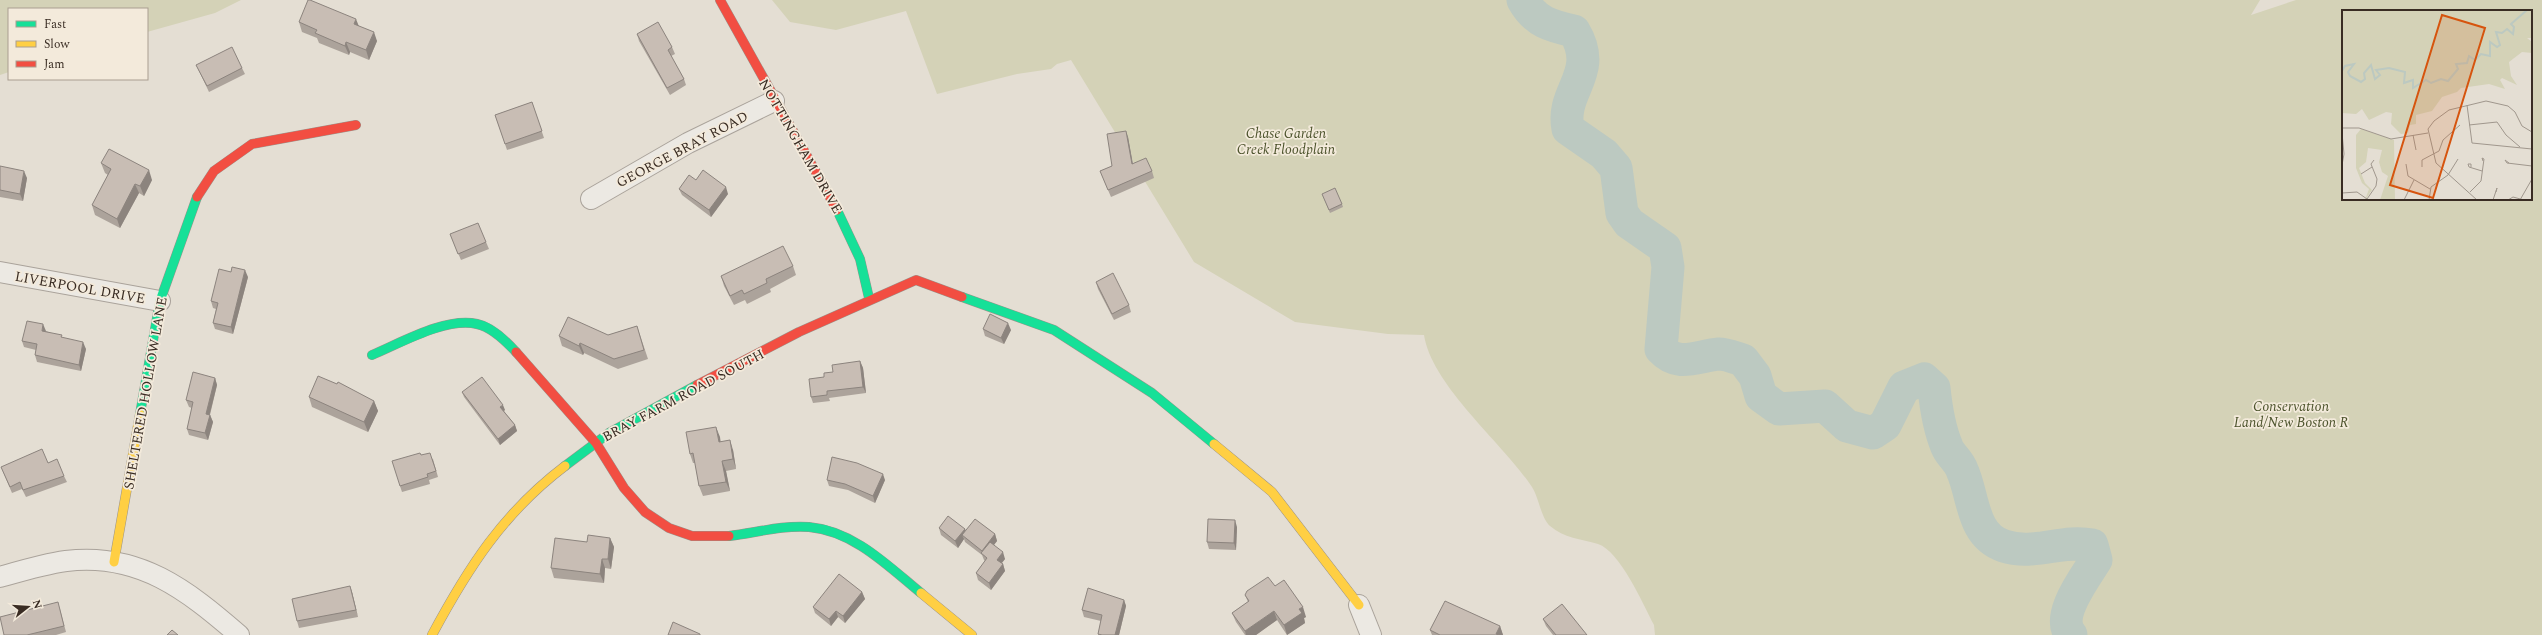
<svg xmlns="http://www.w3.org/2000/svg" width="2542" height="635" viewBox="0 0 2542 635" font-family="Spectral,serif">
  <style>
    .green { fill: #d4d2b7; fill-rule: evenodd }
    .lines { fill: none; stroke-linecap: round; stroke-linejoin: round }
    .river { stroke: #bcc9c1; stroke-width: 33 }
    .street-casing { stroke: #aaa39b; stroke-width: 22 }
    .fast-casing { stroke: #9a938b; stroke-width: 10 }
    .slow-casing { stroke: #9a938b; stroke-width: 10 }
    .jam-casing { stroke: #9a938b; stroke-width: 10 }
    .street { stroke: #ece9e3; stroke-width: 20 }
    .fast { stroke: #16e098; stroke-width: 9 }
    .slow { stroke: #ffcf43; stroke-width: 9 }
    .jam { stroke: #f24e42; stroke-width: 9 }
    .wall { fill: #aca39b }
    .shaded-wall { fill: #8c847e }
    .building { fill: #c8bdb4; stroke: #8c847e }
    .labels { text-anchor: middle; stroke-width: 3.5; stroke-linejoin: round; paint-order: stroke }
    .park-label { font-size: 14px; font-style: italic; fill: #4c532c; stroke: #f3eadb }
    .street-label { font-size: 14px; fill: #392c23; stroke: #f3eadb }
    .inset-river { fill: none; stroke: #bcc9c1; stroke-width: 2 }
    .inset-road { fill: none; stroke: #a0978d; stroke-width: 1 }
    .view { fill: #d6540e; fill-opacity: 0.15; stroke: #d6540e; stroke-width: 2 }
    .inset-edge { fill: none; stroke: #392c23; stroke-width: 2 }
  </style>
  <rect width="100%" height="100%" fill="#e4ded3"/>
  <g class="green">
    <path d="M0,0H241L215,13L147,32V9H9V72L0,75Z"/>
    <path d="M772,0H2260L2251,15L2296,0H2542V635H1655L1654,625C1643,604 1620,551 1598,544C1581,539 1564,538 1550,526C1541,518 1539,498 1532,487C1503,443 1432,386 1424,335L1388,334L1295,322L1194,262L1071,60L1057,64L1051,69L1017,74L937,94L906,11L836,30L790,22ZM2343,11H2531V199H2343Z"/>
  </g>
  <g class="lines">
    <path class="river" d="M1523,0C1535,22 1551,26 1574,31C1600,74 1560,90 1568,129L1604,154L1616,168L1622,213L1629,223L1665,248L1668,267L1661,349C1678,368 1697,356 1719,354C1726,354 1736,358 1743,360L1755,376L1761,396L1779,409L1825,406L1847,426L1873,433L1885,425L1904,387L1924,379L1934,388C1936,408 1939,428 1947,447C1950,455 1959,461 1962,470C1974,496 1971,535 2004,546C2034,556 2062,539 2092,545L2096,560C2085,578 2055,616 2071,635"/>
    <defs>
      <g id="street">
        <path d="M591,199L688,143L774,101"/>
        <path d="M0,272L160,301"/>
        <path d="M0,577C21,571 44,564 66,561C139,552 187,590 239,635"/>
        <path d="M1359,605L1371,635"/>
      </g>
      <g id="fast">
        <path d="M837,210L860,259L869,298"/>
        <path d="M962,297L1054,330L1152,393L1214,444"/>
        <path d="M372,355C401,343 445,317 477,324C492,327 506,341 516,352"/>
        <path d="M140,414L160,301L197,197"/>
        <path d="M565,466L609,433L697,385"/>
        <path d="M729,536C755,533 782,525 809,527C854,531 888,566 921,593"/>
      </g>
      <g id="slow">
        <path d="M1214,444L1272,492L1359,605"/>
        <path d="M114,562L140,414"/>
        <path d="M921,593L972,635"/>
        <path d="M432,635C468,568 503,513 565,466"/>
      </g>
      <g id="jam">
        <path d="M720,0L837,210"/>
        <path d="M197,197L214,171L252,144L356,125"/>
        <path d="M516,352L596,443L624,488L645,512L669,528L692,536H729"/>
        <path d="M697,385L799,332L916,280L962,297"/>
      </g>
    </defs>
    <use href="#street" class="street-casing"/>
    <use href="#fast" class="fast-casing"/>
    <use href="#slow" class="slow-casing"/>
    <use href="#jam" class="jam-casing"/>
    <use href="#street" class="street"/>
    <use href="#fast" class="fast"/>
    <use href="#slow" class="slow"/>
    <use href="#jam" class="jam"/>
  </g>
  <g class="wall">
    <path d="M299,22L358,25L377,41L369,60L350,52L349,55L319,43L317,38L302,32Z"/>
    <path d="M637,34L672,47L675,54L671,56L684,79L686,85L670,95L639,41Z"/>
    <path d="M196,65L242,68L245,74L209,92L199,71Z"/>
    <path d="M532,102L544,138L507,150L495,115Z"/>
    <path d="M1128,137L1133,164L1152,171L1154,178L1111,197L1100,171L1112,166Z"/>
    <path d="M101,163L152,180L144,196L139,193L120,228L95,215L92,205L108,175L105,173Z"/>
    <path d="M0,166L27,178L23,201L0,197Z"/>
    <path d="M696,180L728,194L711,217L682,195L679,189Z"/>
    <path d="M1322,194L1342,204L1343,207L1330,213Z"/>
    <path d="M450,234L486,242L489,249L461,260Z"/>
    <path d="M793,266L796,275L770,289L771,292L747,304L745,300L734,305L724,286L721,276Z"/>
    <path d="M248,277L233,334L215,329L213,323L216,309L213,308L211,301Z"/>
    <path d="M1096,282L1129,305L1131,312L1114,320L1098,289Z"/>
    <path d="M637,326L648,359L618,369L584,353L583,355L562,346L559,336L608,335Z"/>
    <path d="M983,329L1011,330L1004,344L985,336Z"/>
    <path d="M46,331L63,338L86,349L81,371L37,362L35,355L36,350L24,347L22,341Z"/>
    <path d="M860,361L863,368L866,393L829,398L830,401L813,403L811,397L824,377L833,372Z"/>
    <path d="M215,378L217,385L210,415L213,422L208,440L189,435L187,429L192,408L189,407L186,400Z"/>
    <path d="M337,384L374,401L378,411L368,432L312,407L309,397Z"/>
    <path d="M462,392L505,410L504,411L515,425L517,431L500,445L464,397Z"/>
    <path d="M720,437V442L733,450L736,469L726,471L730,491L703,496L699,486L695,463H693L690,454Z"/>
    <path d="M421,455L433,459L438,477L429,480L430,484L402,492L400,486Z"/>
    <path d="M48,463L64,476L67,482L26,497L22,489L12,493L1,467Z"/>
    <path d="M827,480H885L875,503L848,490L829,486Z"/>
    <path d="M1237,527L1236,550L1209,549L1207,542Z"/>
    <path d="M939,528L965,529L966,531L995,534L997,541L994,545L1005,559L1002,563L1003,564L1005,571L991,590L978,580L976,573L985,561L984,560L982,555L965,542L964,539L958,548L941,535Z"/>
    <path d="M610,538L614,547L611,569L605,568L604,583L554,578L551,568L587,542Z"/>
    <path d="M350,586L352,592L358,617L299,628L297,621Z"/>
    <path d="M1275,586L1306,617L1304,618L1305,623L1287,635L1277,620L1256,635H1245L1236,622L1232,613L1248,602L1245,595Z"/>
    <path d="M862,592L865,599L845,623L838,617L831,626L815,613L813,607Z"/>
    <path d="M1124,600L1126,606L1119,635H1098V634L1101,621L1084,617L1082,610Z"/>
    <path d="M60,609L66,632L56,635H4Z"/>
    <path d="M1543,619L1587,635H1553L1546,626Z"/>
    <path d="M1500,626L1503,635H1432L1430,630Z"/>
  </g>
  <g class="shaded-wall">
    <path d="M356,19L360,29L354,24Z"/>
    <path d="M374,32L377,41L369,60L366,50Z"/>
    <path d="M346,42L350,52L349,55L345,46Z"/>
    <path d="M1126,131L1128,137L1134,171L1132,164Z"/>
    <path d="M149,170L152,180L144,196L140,186Z"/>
    <path d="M24,171L27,178L23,201L20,194Z"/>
    <path d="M135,184L139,193L120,228L117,219Z"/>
    <path d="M726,187L728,194L711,217L709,210Z"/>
    <path d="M245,270L248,277L233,334L231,327Z"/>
    <path d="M1008,323L1011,330L1004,344L1001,338Z"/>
    <path d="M43,324L46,331L45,337L42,331Z"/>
    <path d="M83,342L86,349L81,371L79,365Z"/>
    <path d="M580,343L584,353L583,355L579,346Z"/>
    <path d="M860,361L863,368L866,393L863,387Z"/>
    <path d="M215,378L217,385L208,421L206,414Z"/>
    <path d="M374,401L378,411L368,432L364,422Z"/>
    <path d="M503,405L505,410L502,412L500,407Z"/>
    <path d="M210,415L213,422L208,440L205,433Z"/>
    <path d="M515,425L517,431L500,445L498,439Z"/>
    <path d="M716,427L720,437L722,452L719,442Z"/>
    <path d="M730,440L733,450L736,469L733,459Z"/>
    <path d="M722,461L726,471L730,491L726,482Z"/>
    <path d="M883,474L885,480L875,503L873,496Z"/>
    <path d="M1235,520L1237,527L1236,550L1234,543Z"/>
    <path d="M965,529L967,535H962L964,539L958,548L955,541Z"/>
    <path d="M995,534L997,541L985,556H984L982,551Z"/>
    <path d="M610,538L614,547L611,569L608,559Z"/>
    <path d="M1003,552L1005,559L999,566L997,560Z"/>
    <path d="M602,559L605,568L604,583L600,574Z"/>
    <path d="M1003,564L1005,571L991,590L989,583Z"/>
    <path d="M350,586L352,592L358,617L356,610Z"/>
    <path d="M862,592L865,599L845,623L843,616Z"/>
    <path d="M1124,600L1126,606L1119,635H1115Z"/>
    <path d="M1303,607L1306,617L1304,618L1305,623L1287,635L1284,625L1299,609Z"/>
    <path d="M836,611L838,617L831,626L829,619Z"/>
    <path d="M1274,611L1277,620L1256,635H1246L1245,631Z"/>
    <path d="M1500,626L1503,635H1497L1496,634Z"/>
  </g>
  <g class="building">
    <path d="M308,0H310L356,19L354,24L374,32L366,50L346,42L345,46L315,33L317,30L299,22Z"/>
    <path d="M658,22L672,47L668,50L684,79L667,88L637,34Z"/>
    <path d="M232,47L242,68L207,86L196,65Z"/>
    <path d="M532,102L542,131L505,144L495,115Z"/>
    <path d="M1126,131L1132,164L1146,158L1152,171L1108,190L1100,171L1112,166L1107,134Z"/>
    <path d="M109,149L149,170L140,186L135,184L117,219L92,205L111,169L101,163Z"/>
    <path d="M0,166L24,171L20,194L0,190Z"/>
    <path d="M703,170L726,187L709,210L679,189L689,175L696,180Z"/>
    <path d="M1335,188L1342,204L1329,210L1322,194Z"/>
    <path d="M478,223L486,242L458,254L450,234Z"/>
    <path d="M783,246L793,266L766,279L767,283L744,294L742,290L730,296L721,276Z"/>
    <path d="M232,267L245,270L231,327L213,323L218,303L211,301L219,269L231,272Z"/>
    <path d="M1113,273L1129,305L1112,314L1096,282Z"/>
    <path d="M990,314L1008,323L1001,338L983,329Z"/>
    <path d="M568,317L608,335L637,326L644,350L614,359L580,343L579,346L559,336Z"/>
    <path d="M27,321L43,324L42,331L62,335L61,337L83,342L79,365L35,355L37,344L22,341Z"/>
    <path d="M860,361L863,387L827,391V395L811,397L809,379L824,377V373L833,372L832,365Z"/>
    <path d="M193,372L215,378L206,414L210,415L205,433L187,429L193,402L186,400Z"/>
    <path d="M318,376L337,384L338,382L374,401L364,422L309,397Z"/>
    <path d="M482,377L503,405L500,407L515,425L498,439L462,392Z"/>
    <path d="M716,427L719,442L730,440L733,459L722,461L726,482L699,486L693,453L690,454L686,432Z"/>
    <path d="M42,449L48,463L57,459L64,476L23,490L20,482L10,487L1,467Z"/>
    <path d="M420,453L421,455L430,453L436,471L427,474L428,477L400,486L392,461Z"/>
    <path d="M832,457L857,463L883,474L873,496L845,484L827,480Z"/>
    <path d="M948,516L965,529L955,541L939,528Z"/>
    <path d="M975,519L995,534L982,551L962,535Z"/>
    <path d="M1208,519L1235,520L1234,543L1207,542Z"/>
    <path d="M588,535L610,538L608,559H602L600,574L551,568L555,538L587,542Z"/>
    <path d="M990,542L1003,552L997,560L1003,564L989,583L976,573L987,558L981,553Z"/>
    <path d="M839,574L862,592L843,616L836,611L829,619L813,607Z"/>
    <path d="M1268,577L1275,586L1284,580L1303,607L1299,609L1302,613L1284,625L1274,611L1245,631L1232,613L1249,601L1245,595L1247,591Z"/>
    <path d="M350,586L356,610L297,621L292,599Z"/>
    <path d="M1088,588L1124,600L1115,635H1102L1098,634L1102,615L1082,610Z"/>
    <path d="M1445,601L1500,626L1496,634L1499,635H1440L1430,630Z"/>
    <path d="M58,602L64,626L27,635H4L0,617Z"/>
    <path d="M1562,604L1587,635H1556L1543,619Z"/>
    <path d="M673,622L700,634V635H668Z"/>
    <path d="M172,630L178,635H167Z"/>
  </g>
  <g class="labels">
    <g class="park-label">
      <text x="1286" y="138">Chase Garden<tspan x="1286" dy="16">Creek Floodplain</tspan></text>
      <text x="2291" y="411">Conservation<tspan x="2291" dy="16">Land/New Boston R</tspan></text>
    </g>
    <g class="street-label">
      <text transform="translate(801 146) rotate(60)" y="5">NOTTINGHAM DRIVE</text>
      <text transform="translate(682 149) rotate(-28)" y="5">GEORGE BRAY ROAD</text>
      <text transform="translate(80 287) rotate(10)" y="5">LIVERPOOL DRIVE</text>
      <text transform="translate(145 393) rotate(-80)" y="5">SHELTERED HOLLOW LANE</text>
      <text transform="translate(683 395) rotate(-28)" y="5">BRAY FARM ROAD SOUTH</text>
    </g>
  </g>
  <g transform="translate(2342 10)">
    <rect width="190" height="190" fill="#e4ded3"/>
    <path d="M0,0H190V28H185L190,32V43L180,42L167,52L169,66L175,75L160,68L158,70L163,79L147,74L119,78L115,82L100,87L90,101L74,105V114L68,115L66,123L59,124L49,114L50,103L44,102L27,110L20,99L14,104L0,103ZM19,119L52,130L53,190H38L46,166L40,162L37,152L40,140L26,138L24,152L17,158L23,173L30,180L23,190L27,179L20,173L14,158V125Z" fill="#d4d2b7"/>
    <path class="inset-river" d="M0,61L3,56L12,54L6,62L8,66L19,72L23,69L22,63L29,55L33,69L38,65L34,60L47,58L63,62L62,73L71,70V78L84,70L89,73L99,69L106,71L116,59L114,54L125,53L127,46L133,50L139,44L148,46V32L155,37L158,35L154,22L160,23L165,19L171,24L172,17L169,14L185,0"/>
    <path class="inset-road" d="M125,95L130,133L190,139M127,115L155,112L164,125L178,137M0,118H17L49,129L86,123M0,123L2,144L0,155M71,125L74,140M167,153L163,150L165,153L190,156M64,154L66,166L88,179M80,157V150L97,141L101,130L118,115M129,157V154H126L127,157L140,161M19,164L30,157M128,182L139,171L142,149L140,148L141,151M0,183L15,182L25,189M25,189L34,176L35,169L29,154L32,150M62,190L72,170M87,190L89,177L106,165L116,149M135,190L94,153L86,119L92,111L107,100L144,91L166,96L173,102L180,116L190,122M151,190L155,178L154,182M166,190L171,187L182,190M178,190L190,169"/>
    <path class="view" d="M100,5L143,18L91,188L48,175Z"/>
    <rect width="190" height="190" class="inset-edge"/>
  </g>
  <rect x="8" y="8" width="140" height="72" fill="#f3eadb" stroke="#a99e91"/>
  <rect x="16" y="21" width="20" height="6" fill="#16e098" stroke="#a99e91"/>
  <text x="44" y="28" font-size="12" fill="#392c23">Fast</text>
  <rect x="16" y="41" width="20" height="6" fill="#ffcf43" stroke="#a99e91"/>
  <text x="44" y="48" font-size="12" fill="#392c23">Slow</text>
  <rect x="16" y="61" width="20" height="6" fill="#f24e42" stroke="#a99e91"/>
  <text x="44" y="68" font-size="12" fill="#392c23">Jam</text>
  <g transform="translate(28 607) rotate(73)" stroke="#f3eadb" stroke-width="3" paint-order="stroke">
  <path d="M0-3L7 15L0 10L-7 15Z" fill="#392c23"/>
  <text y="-6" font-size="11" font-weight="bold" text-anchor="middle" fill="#392c23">N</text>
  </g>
</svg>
